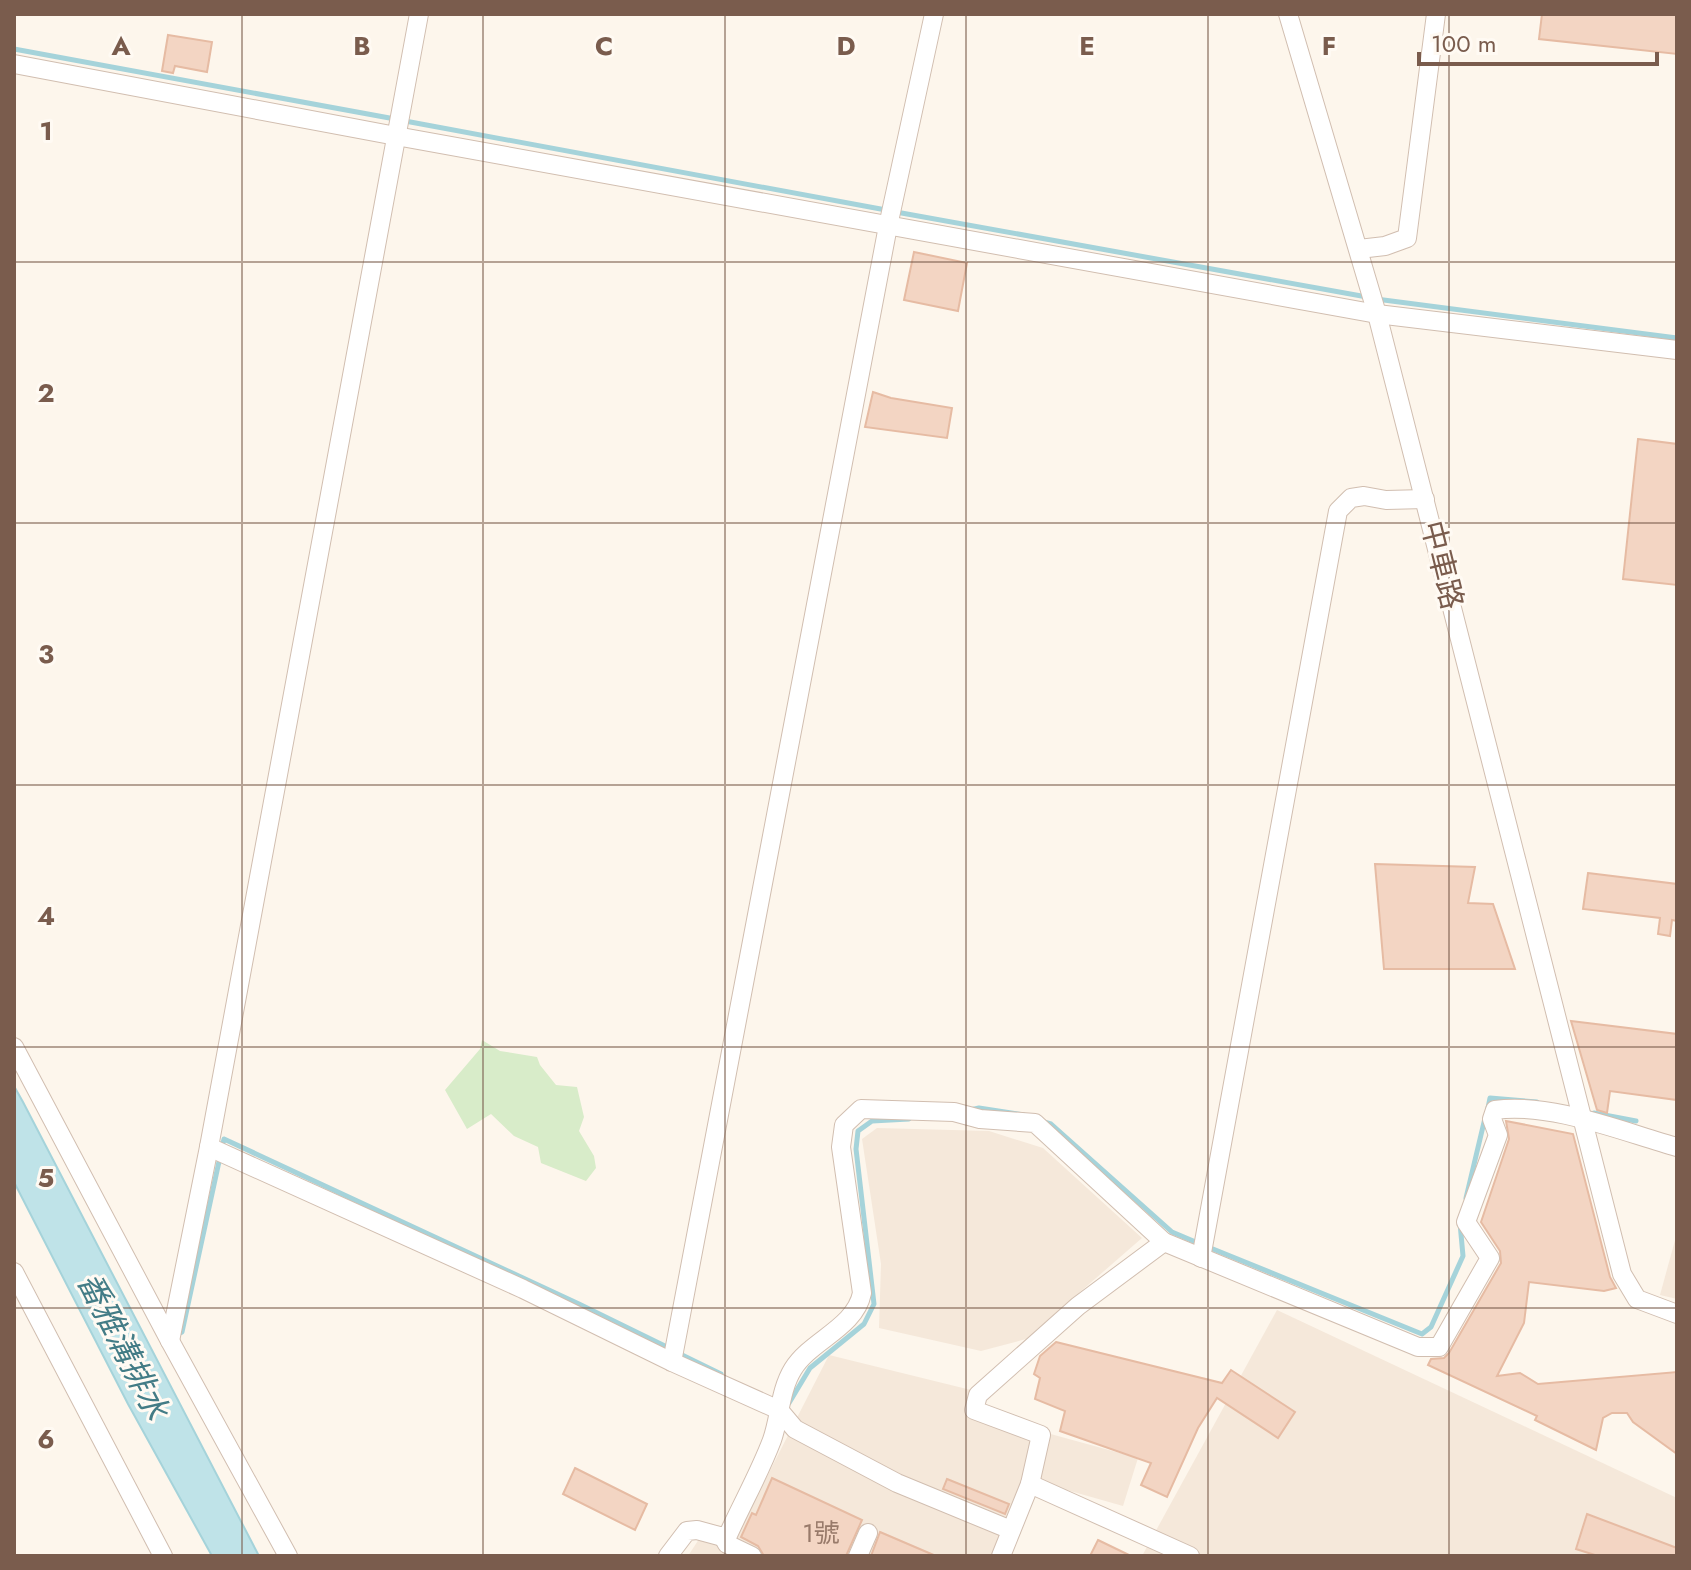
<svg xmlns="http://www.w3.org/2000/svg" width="1691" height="1570" viewBox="0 0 1691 1570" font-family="Jost,'Noto Sans TC',sans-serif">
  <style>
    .residential { fill: #f5e8da }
    .green { fill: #d8ecc9 }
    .water { fill: #bfe3e8; stroke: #a5d3da; stroke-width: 2 }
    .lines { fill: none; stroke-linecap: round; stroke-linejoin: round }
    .stream { stroke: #a5d3da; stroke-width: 5 }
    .building { fill: #f3d5c3; stroke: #e6bba3; stroke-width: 2 }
    .minor-casing { stroke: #d1beb0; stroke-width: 20 }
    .minor { stroke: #fff; stroke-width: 18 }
    .grid { fill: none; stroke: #7a5c4d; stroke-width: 2; stroke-opacity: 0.55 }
    .labels { text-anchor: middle; stroke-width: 6; stroke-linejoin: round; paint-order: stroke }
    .number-label { font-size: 26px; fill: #987a6a }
    .street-label { font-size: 30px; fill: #7a5c4d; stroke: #fffaf3 }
    .water-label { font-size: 32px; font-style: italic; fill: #437c86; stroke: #fffaf3 }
    .grid-label { font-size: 26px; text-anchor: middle; font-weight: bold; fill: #7a5c4d; stroke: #fffaf3; stroke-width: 6; stroke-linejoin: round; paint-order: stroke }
  </style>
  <rect width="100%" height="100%" fill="#fdf6ec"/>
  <g class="residential">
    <path d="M877,1128L989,1131L1043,1148L1142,1238L1026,1339L981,1351L879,1328L881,1264L862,1139Z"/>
    <path d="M1677,1233V1299L1660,1295Z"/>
    <path d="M1277,1310L1677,1498V1556H1142Z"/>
    <path d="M829,1355L971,1390L981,1415L1138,1458L1123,1506L1028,1479L1018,1492L991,1556H688L701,1536L730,1549Z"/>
  </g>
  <path class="green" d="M482,1040L500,1051L537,1057L540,1065L556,1085L577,1087L584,1117L579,1131L594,1156L596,1168L586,1181L541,1163L538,1147L514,1136L491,1114L467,1129L445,1090L480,1049Z"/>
  <path class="water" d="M14,1086L23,1102L259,1556H212L128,1404L14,1182Z"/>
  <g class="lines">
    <g class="stream">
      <path d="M14,49L395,119"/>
      <path d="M405,121L886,210"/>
      <path d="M896,212L1367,297"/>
      <path d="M1376,299L1677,338"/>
      <path d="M1488,1108L1490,1098L1537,1102"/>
      <path d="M970,1110L979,1108L1024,1115"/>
      <path d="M1594,1113L1636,1121"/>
      <path d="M1044,1122L1051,1124L1172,1232L1198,1243"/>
      <path d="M222,1147L224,1139L579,1304L671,1349"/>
      <path d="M1466,1198L1485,1118"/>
      <path d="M1208,1247L1422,1334L1431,1327L1463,1256L1460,1223"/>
      <path d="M176,1335L182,1332L220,1157"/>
      <path d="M680,1354L721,1374"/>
      <path d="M789,1403L810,1368L864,1324L874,1304L856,1149L858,1131L872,1121L909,1119"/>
    </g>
  </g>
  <g class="building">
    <path d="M1542,14H1677V54L1539,39Z"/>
    <path d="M168,35L212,42L207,72L175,66L173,73L162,71Z"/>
    <path d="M914,252L967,263L958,311L904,300Z"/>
    <path d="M873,392L891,398L952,408L947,438L865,427Z"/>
    <path d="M1638,439L1677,444V585L1623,579Z"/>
    <path d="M1375,864L1475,867L1468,903L1493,904L1515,969H1384Z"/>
    <path d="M1588,873L1677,884V921L1672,920L1670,936L1658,934L1660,918L1583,909Z"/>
    <path d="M1571,1021L1677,1034V1100L1610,1091L1607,1113L1597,1110Z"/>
    <path d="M1506,1121L1573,1134L1610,1277L1616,1288L1604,1291L1529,1282L1524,1323L1497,1376L1520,1373L1538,1384L1677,1372V1454L1633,1422L1627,1413H1612L1603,1418L1596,1450L1535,1420L1537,1416L1428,1365L1431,1359L1444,1358L1449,1353L1501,1263L1500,1251L1481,1222L1509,1139Z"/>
    <path d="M1056,1342L1222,1383L1231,1370L1295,1412L1278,1438L1217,1398L1198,1428L1167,1497L1141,1485L1151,1463L1060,1431L1065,1411L1035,1399L1040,1378L1034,1374L1040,1356Z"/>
    <path d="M575,1468L647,1504L635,1530L563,1494Z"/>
    <path d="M772,1478L862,1520L846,1556H764L758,1546L741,1537L752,1513L756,1515Z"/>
    <path d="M947,1479L1009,1504L1005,1514L943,1489Z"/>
    <path d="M1587,1514L1677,1548V1556H1598L1576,1549Z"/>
    <path d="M880,1532L936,1556H871Z"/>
    <path d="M1098,1540L1131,1556H1090Z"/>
  </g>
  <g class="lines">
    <defs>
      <g id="minor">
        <path d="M1288,14L1377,314L1622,1274L1637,1299L1677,1314"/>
        <path d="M14,64L396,136L1377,314L1677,350"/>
        <path d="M1359,249L1385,246L1407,238L1436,14"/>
        <path d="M14,1047L170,1341L288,1556"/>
        <path d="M209,1147L523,1289L672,1362L779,1410L795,1429L897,1483L1011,1530"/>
        <path d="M1201,1258L1338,511L1351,498L1364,496L1386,500L1425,499"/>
        <path d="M14,1272L163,1556"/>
        <path d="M170,1341L209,1147L419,14"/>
        <path d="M672,1362L888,226L934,14"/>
        <path d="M1030,1484L1190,1556"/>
        <path d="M723,1537L727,1544L752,1556"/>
        <path d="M668,1556L687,1531L697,1530L723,1537L728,1535C742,1504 760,1472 772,1440C780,1417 780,1390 793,1369C811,1340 855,1328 862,1293L841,1147L844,1125L861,1109L954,1112L980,1119L1035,1123L1164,1242L1418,1347H1439L1490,1258L1466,1222L1498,1135L1492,1119L1495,1110C1551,1102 1623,1132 1677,1147"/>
        <path d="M858,1556L868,1533"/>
        <path d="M1001,1556L1030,1484L1041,1435L974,1410L978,1395L1078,1306L1164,1242"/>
      </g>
    </defs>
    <use href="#minor" class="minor-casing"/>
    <use href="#minor" class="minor"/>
  </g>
  <path class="grid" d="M242,14V1556M483,14V1556M725,14V1556M966,14V1556M1208,14V1556M1449,14V1556M14,262H1677M14,523H1677M14,785H1677M14,1047H1677M14,1308H1677"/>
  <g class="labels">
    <g class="number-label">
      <text x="821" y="1542">1號</text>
    </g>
    <g class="street-label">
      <text transform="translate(1442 565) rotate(76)" y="10">中車路</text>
    </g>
    <g class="water-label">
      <text transform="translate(123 1346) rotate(63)" y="11">番雅溝排水</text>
    </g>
  </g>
  <g class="grid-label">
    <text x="121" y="55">A</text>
    <text x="362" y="55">B</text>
    <text x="604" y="55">C</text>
    <text x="846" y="55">D</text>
    <text x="1087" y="55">E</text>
    <text x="1329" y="55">F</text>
    <text x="46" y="140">1</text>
    <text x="46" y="402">2</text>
    <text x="46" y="663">3</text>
    <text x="46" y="925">4</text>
    <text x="46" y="1187">5</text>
    <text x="46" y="1448">6</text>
  </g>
  <rect width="1691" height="1570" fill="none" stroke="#7a5c4d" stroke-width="32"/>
  <path d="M1419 52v12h238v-12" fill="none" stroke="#7a5c4d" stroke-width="4"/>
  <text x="1431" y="52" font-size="24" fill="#7a5c4d" stroke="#fffaf3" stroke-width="6" paint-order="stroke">100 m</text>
</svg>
